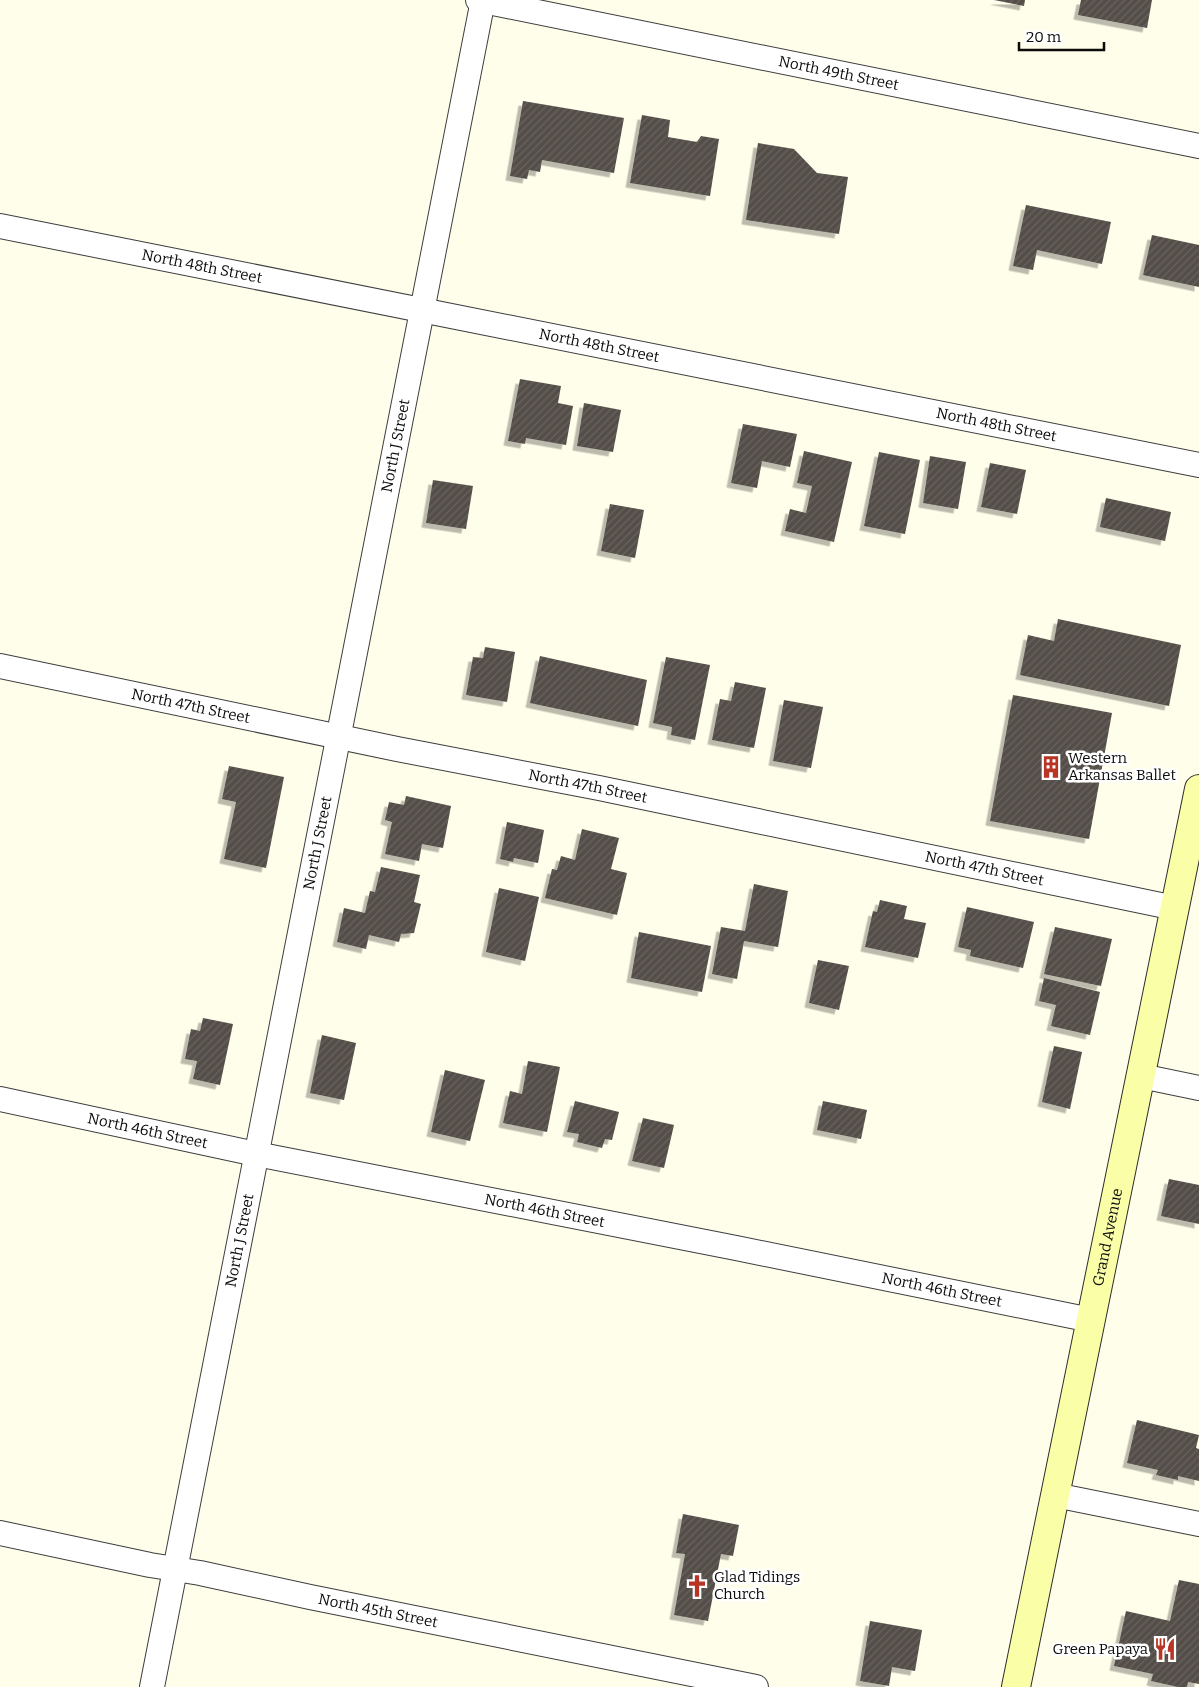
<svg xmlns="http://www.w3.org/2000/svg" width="1199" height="1687" viewBox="0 0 1199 1687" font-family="Bitter,serif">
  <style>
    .building { fill: url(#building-hatch); filter: url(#shadow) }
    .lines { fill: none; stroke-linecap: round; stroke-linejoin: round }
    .street-casing { stroke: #3e3e3e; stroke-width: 26 }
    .secondary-casing { stroke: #2d2d2d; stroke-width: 30 }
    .street { stroke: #fff; stroke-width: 24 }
    .secondary { stroke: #fafea6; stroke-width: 28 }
    .labels { text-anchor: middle; stroke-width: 5; stroke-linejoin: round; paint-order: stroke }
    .street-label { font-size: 15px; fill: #0b0b0b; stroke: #fff }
    .poi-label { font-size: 15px; fill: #0b0b0b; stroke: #fff; text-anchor: start }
  </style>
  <defs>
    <pattern id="building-hatch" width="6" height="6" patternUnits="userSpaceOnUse" patternTransform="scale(1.25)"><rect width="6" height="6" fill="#544e48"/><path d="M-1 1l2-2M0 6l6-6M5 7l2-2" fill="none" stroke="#68635e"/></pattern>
    <filter id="shadow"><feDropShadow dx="-4.5" dy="4.5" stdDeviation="0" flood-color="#0004"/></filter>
  </defs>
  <rect width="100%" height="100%" fill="#fffeea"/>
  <g class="building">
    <path d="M994,0H1025L1024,6Z"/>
    <path d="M1081,0H1152L1147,28L1078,15Z"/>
    <path d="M523,101L624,118L614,173L542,160L540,172L529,170L527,179L510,176Z"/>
    <path d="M642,115L670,120L668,137L697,142L701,136L719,139L710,196L630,183Z"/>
    <path d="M758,143L794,149L817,173L848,177L839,234L746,220Z"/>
    <path d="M1026,205L1111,222L1102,264L1037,250L1033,270L1013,266Z"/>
    <path d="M1152,235L1199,245V287L1143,275Z"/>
    <path d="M520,379L561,386L558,403L573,406L566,445L526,438L525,444L508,441Z"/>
    <path d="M584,403L621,410L613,452L577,446Z"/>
    <path d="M743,424L797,434L790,467L762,461L757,488L731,483Z"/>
    <path d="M804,451L852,462L834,542L785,531L790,509L806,513L812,486L797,483Z"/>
    <path d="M879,452L920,460L905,534L864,526Z"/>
    <path d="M930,456L966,462L958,509L923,503Z"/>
    <path d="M990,463L1026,470L1017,514L981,507Z"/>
    <path d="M433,480L473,486L466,529L426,523Z"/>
    <path d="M1106,498L1171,512L1165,541L1100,527Z"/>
    <path d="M610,504L644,510L635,558L601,551Z"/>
    <path d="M1058,619L1181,645L1169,706L1020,675L1028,635L1054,641Z"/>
    <path d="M485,647L515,652L507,702L466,695L473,657L483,658Z"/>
    <path d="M540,656L647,680L638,726L530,703Z"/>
    <path d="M666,657L710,665L695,740L671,735L672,727L653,723Z"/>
    <path d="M735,682L766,688L754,748L712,740L720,699L731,701Z"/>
    <path d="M1013,695L1112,713L1089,839L990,821Z"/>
    <path d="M784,700L823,707L811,768L773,761Z"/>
    <path d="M229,766L284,777L266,868L224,859L236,802L222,799Z"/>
    <path d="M406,796L451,806L443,848L422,844L419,861L385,854L392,822L385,820L389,802L404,805Z"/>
    <path d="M507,822L544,830L538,863L514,858L513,862L500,859Z"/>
    <path d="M582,829L619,838L611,869L627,873L617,915L545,898L552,869L557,870L561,856L575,860Z"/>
    <path d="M381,867L420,875L414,902L421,904L414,933L401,934L399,942L369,935L366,949L337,942L344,908L365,913L370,891L375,892Z"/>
    <path d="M754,884L788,891L778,947L744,941L737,979L712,974L721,927L745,931Z"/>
    <path d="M499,888L539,897L525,961L486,952Z"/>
    <path d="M880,900L907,906L904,919L926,923L918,958L865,947L873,911L877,912Z"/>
    <path d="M967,907L1034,922L1023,968L970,956L971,950L958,947Z"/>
    <path d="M1055,927L1112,939L1101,986L1044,974Z"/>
    <path d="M639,932L711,946L702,992L631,978Z"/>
    <path d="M818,960L849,966L839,1010L809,1003Z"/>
    <path d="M1044,978L1100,992L1090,1035L1051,1026L1056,1005L1039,1001Z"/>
    <path d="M203,1018L233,1024L220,1085L193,1079L197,1061L185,1059L191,1029L200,1031Z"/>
    <path d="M322,1035L356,1043L344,1100L310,1093Z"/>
    <path d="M1054,1046L1082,1052L1070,1109L1042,1102Z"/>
    <path d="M528,1061L560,1067L547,1132L503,1123L510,1091L522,1094Z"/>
    <path d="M445,1070L485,1080L470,1141L431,1132Z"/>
    <path d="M575,1101L619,1112L612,1140L605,1139L602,1148L577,1142L579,1134L567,1132Z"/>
    <path d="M823,1101L867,1110L861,1139L817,1130Z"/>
    <path d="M643,1118L674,1125L664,1168L632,1161Z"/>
    <path d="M1169,1179L1199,1185V1224L1161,1216Z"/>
    <path d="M1137,1420L1199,1435L1196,1448L1199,1449V1481L1178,1476V1480L1156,1475L1158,1470L1127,1463Z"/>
    <path d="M683,1514L739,1525L733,1556L721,1554L708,1621L674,1615L685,1554L676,1553Z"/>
    <path d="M1179,1580L1199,1584V1684L1188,1682L1187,1687H1178L1151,1681L1153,1674L1114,1666L1126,1611L1170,1621Z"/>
    <path d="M870,1621L922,1630L915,1671L892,1667L889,1686L860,1681Z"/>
  </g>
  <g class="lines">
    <defs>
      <g id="street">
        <path id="s1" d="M478,0L1199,146"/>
        <path id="s2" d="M0,226L1199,465"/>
        <path id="s3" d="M0,666L397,749L599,788L1175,908"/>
        <path d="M1141,1076L1199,1088"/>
        <path id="s4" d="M0,1099L256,1154L736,1248L1091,1320"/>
        <path d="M1055,1495L1199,1524"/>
        <path id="s5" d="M0,1533L150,1565L200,1573L310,1597L756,1687"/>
        <path id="s6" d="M152,1687L483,0"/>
      </g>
      <g id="secondary">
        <path id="s7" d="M1016,1687L1199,789"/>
      </g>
    </defs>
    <use href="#street" class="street-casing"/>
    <use href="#secondary" class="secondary-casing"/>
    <use href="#street" class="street"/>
    <use href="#secondary" class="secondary"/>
  </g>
  <defs>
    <symbol id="building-bare" viewBox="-9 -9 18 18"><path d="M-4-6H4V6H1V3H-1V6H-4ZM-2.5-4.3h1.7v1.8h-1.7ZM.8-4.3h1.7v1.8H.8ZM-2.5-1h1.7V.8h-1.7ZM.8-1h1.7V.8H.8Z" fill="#b83526" stroke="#fff" stroke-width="2.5" paint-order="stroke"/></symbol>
    <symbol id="church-bare" viewBox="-9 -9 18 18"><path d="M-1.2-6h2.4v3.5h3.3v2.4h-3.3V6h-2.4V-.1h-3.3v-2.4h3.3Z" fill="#b83526" stroke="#fff" stroke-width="2.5" paint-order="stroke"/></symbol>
    <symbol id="restaurant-bare" viewBox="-9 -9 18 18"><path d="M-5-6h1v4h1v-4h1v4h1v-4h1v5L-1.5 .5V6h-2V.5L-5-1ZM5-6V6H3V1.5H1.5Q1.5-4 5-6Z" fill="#b83526" stroke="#fff" stroke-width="2.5" paint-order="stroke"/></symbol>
  </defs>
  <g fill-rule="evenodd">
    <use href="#building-bare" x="1035" y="751" width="32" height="32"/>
    <use href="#church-bare" x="681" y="1570" width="32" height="32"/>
    <use href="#restaurant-bare" x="1149" y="1633" width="32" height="32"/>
  </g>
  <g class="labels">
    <g class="street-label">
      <text dy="5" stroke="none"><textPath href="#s1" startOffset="368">North 49th Street</textPath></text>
      <text dy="5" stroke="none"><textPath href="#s2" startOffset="206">North 48th Street</textPath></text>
      <text dy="5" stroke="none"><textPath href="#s2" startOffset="611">North 48th Street</textPath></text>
      <text dy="5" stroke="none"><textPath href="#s2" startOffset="1016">North 48th Street</textPath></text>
      <text dy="5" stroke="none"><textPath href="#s6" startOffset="1265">North J Street</textPath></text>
      <text dy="5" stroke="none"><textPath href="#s3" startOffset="195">North 47th Street</textPath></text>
      <text dy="5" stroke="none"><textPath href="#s3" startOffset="600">North 47th Street</textPath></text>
      <text dy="5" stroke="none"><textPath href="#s6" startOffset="860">North J Street</textPath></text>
      <text dy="5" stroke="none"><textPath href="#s3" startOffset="1005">North 47th Street</textPath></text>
      <text dy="5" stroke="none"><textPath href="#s4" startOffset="151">North 46th Street</textPath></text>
      <text dy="5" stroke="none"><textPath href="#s4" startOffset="556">North 46th Street</textPath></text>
      <text dy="5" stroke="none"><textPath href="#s7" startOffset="459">Grand Avenue</textPath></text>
      <text dy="5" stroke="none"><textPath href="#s6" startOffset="455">North J Street</textPath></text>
      <text dy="5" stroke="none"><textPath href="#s4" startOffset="961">North 46th Street</textPath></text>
      <text dy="5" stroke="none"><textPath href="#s5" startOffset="386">North 45th Street</textPath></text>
    </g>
    <g class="poi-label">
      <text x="1068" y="763">Western<tspan x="1068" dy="17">Arkansas Ballet</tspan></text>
      <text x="714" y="1582">Glad Tidings<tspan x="714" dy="17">Church</tspan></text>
      <text x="1148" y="1654" text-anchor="end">Green Papaya</text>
    </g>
  </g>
  <path d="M1019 42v8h85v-8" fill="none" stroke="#0b0b0b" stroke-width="2.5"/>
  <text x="1026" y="42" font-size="15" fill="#0b0b0b" stroke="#ffffff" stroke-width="4" paint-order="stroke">20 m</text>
</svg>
